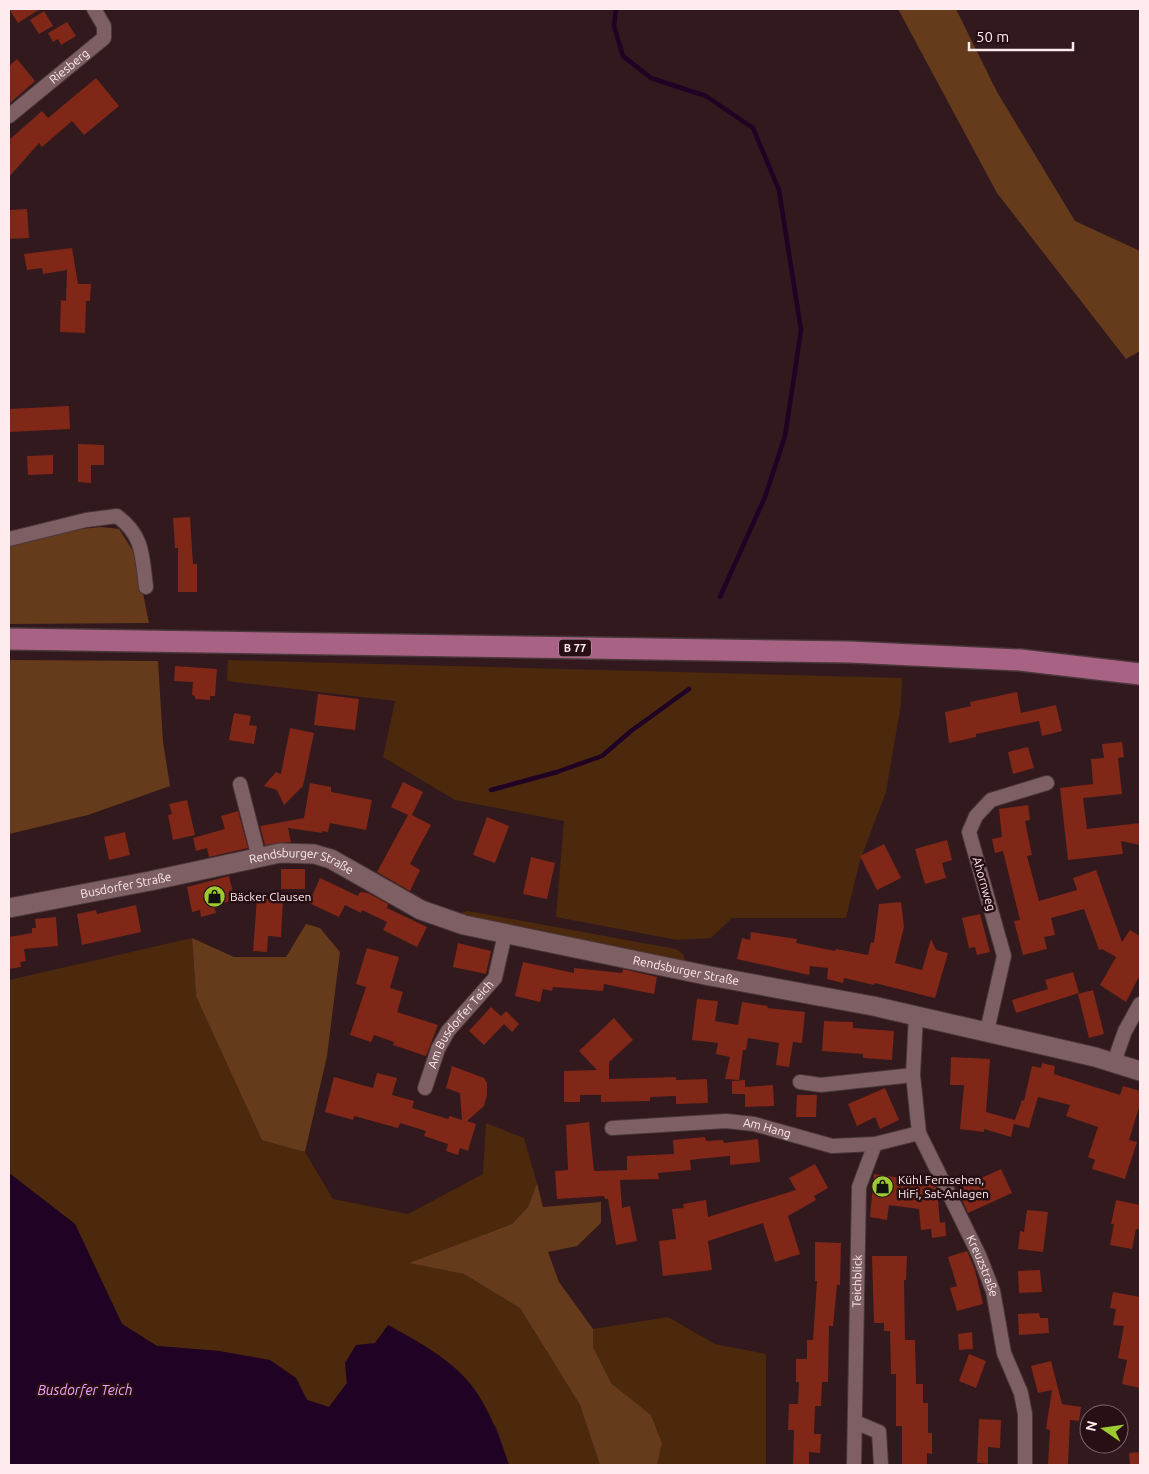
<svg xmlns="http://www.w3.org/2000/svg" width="1149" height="1474" viewBox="0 0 1149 1474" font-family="Ubuntu,sans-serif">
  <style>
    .green { fill: #4c280c }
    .forest { fill: #663b1b }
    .water { fill: #200224 }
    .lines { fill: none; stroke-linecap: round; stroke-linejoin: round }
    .stream { stroke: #200224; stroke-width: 4.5 }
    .building { fill: #802717 }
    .street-casing { stroke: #4a373a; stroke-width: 16 }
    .secondary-casing { stroke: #4a373a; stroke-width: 21 }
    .primary-casing { stroke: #4a373a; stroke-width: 24 }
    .street { stroke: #7e6064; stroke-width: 14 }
    .secondary { stroke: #7e6064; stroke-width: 19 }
    .primary { stroke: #a76284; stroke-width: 21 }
    .labels { text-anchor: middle; stroke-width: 5; stroke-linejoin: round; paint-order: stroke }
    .shield { fill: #270f14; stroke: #bda9ac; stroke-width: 1 }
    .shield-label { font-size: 11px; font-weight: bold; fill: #fdebed }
    .street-label { font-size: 12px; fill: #fdebed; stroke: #270f14 }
    .poi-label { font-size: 12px; fill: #fdebed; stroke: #270f14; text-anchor: start }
    .water-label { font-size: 14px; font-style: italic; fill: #f5a1ff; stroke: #270f14 }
  </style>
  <rect width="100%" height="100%" fill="#31191d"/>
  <g class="green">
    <path d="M228,660L902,678L901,704L886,792L860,861L846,918H732L711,938L677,940L556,917L564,821L455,800L383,757L395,701L227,681Z"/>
    <path d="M468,911L676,949L683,954L686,964L456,914Z"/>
    <path d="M192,938L196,996L295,1149L305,1152L333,1199L408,1214L483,1174L486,1123L524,1138L537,1183L528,1207L512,1224L410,1263L464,1274L520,1308L580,1405L600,1465H509L496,1426L375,1343L345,1363L347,1383L329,1407L307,1400L296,1378L219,1351L157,1346L122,1324L75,1224L9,1173V980Z"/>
    <path d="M668,1317L715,1344L766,1354V1465H657L662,1443L651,1415L611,1383L593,1347V1329Z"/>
  </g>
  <g class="forest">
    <path d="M898,9H956L997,92L1075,221L1140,251V351L1126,359L997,193Z"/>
    <path d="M101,527L119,529L135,554L149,623L9,624V546L81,529Z"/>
    <path d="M9,660L158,661L163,742L170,786L88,815L9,834Z"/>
    <path d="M306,924L320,928L340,952L327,1056L305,1152L262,1140L196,996L192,938L234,957H286Z"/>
    <path d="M537,1183L543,1207L601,1202V1223L577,1246L548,1252L559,1282L593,1329V1347L611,1383L651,1415L662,1443L657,1465H600L580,1405L520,1308L464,1274L409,1263L512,1224L528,1207Z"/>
  </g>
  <path class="water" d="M9,1173L75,1224L122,1324L157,1346L219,1351L270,1360L296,1378L307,1400L329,1407L347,1383L345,1363L356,1345L375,1343L388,1325C415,1340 446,1356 467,1380C488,1404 499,1436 509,1465H9Z"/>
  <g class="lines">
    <g class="stream">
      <path d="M616,9L614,26L623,56L651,78L706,96L753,128L779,190L801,330L793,384L785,436L765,497L720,597"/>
      <path d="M491,790L557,772L602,756L631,731L689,689"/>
    </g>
  </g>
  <g class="building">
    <path d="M9,9H40L18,23Z"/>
    <path d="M44,11L53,26L39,34L30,20Z"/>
    <path d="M67,22L76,36L61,45L58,39L53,42L48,33Z"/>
    <path d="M17,59L35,81L9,104V66Z"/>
    <path d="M96,78L119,106L84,135L72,121L42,147L39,143L9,177V140L42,111L48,118Z"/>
    <path d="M27,209L29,238L9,239V210Z"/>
    <path d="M72,248L78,284H91L90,301H86L85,333L60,332L61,300L66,301L67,270L43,274L42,268L27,270L24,254Z"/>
    <path d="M69,406L70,429L9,432V409Z"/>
    <path d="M78,444L104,445V465H91V483L78,482Z"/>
    <path d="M53,455V474L28,475L27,456Z"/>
    <path d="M190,517L193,564H197V592H178V548H175L173,518Z"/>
    <path d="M175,666L217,669L215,696H210V700L195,699V696L192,695L193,682L174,681Z"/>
    <path d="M1017,692L1021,713L1056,705L1062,731L1042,736L1039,721L976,734V737L949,743L945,712L971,706L970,702Z"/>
    <path d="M318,694L359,699L355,730L314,725Z"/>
    <path d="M234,713L251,716L249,725L257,726L254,744L229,740Z"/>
    <path d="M290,728L314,733L303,786L284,805L277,790L264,786L276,772L281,774Z"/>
    <path d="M1122,742L1124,757L1118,758L1122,794L1083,798L1087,829L1140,823V845L1121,841L1123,854L1068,860L1060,788L1093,784L1091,759L1104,758L1102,744Z"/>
    <path d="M1028,747L1034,768L1013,774L1008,752Z"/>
    <path d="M403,782L423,792L412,815L431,825L410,864L420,870L410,891L377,872L408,815L391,807Z"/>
    <path d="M310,783L331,787V792L372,800L366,830L330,823L328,832L322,831V833L288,828L291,842L265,845L260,826L304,818Z"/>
    <path d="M187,800L195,835L173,840L168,815L172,814L169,804Z"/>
    <path d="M1028,805L1030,820L1025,821L1032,855L1027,856L1039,901L1077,890L1073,878L1096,870L1122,942L1130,930L1140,936V975L1126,1002L1100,985L1116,957L1102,949L1099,950L1084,909L1051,918L1055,935L1044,937L1047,949L1023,955L1014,921L1020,920L1003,851L995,853L992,839L1002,837L999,809Z"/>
    <path d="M238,811L248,848L209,857L207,848L196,851L193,838L225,829L221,816Z"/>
    <path d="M487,817L509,826L495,863L473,855Z"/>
    <path d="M125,832L130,855L109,860L104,837Z"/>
    <path d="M947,840L952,860L942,863L946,878L925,884L915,849Z"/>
    <path d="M884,844L901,878L877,890L860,856Z"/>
    <path d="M531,857L555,863L547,899L523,894Z"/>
    <rect x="281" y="869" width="24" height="20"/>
    <path d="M229,876L235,900L214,905L216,913L201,917L200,910L192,912L187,887Z"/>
    <path d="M320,878L358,896L360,892L368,893L388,904L387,908L427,927L417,947L383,930L387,922L362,910L361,913L345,905L339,917L309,903Z"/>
    <path d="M257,898L283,900L281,937L268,936L267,952L253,951Z"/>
    <path d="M901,902L904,927L895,963L922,970L931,939L936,950L948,953L935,998L875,983L874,985L844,978L843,983L827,979L828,968L810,966L809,975L737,959L742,938L750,940L751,932L797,939L796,943L835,951L836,949L868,955L871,942L874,943L879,904Z"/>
    <path d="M136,905L141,932L82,945L77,914L96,910L97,914Z"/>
    <path d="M980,914L990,952L977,955L975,947L969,948L962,918Z"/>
    <path d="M56,917L58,946L24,949L26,961L20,962L21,967L9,969V937L32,933V928H36L35,919Z"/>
    <path d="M458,943L491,951L486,974L453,967Z"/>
    <path d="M367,948L399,957L390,988L403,992L397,1012L438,1025L426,1056L393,1045L394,1042L374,1035L371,1042L350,1035L366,987L356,984Z"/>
    <path d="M523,962L574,973V968L622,973L623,969L657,977L654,994L604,984L603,991L553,987L552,991L543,989L540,1002L515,996Z"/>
    <path d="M1073,972L1079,993L1016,1013L1012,1000L1048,989L1045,980Z"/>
    <path d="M1093,990L1104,1034L1089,1038L1078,994Z"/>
    <path d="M697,999L718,1001L715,1021L738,1025L742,1002L768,1006L767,1008L805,1012L802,1043L793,1042L789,1067L776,1065L779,1043L748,1038L746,1050H743L739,1080L725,1079L730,1057L716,1054L718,1043L692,1040Z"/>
    <path d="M491,1007L501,1016L506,1011L519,1024L512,1032L504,1024L484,1045L469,1031Z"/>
    <path d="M614,1018L633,1040L609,1062V1079L676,1077V1080L707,1079L708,1103L676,1104V1096L650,1097V1101L601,1102V1095H580V1102H564V1071L597,1070L579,1051Z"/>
    <path d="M824,1021L853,1022V1028L894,1031L892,1060L863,1058V1054L822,1051Z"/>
    <path d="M951,1057L990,1059L986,1112L1015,1120L1022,1100L1024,1101L1032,1066L1041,1068L1042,1063L1055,1066L1054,1074L1120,1095L1123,1086L1140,1091V1104L1129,1140L1137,1142L1125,1179L1092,1169L1095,1160L1088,1157L1098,1127L1066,1116L1070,1105L1038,1097L1029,1128L1014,1124L1011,1137L984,1129V1132L960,1129L964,1085H950Z"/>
    <path d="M452,1066L484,1078L487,1083V1095L484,1106L467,1121L476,1124L468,1151L460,1148L458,1155L446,1151L448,1144L424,1136L426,1131L400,1123L398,1128L354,1116L353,1120L325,1112L334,1077L373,1088L377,1073L397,1078L392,1095L414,1101L412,1108L448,1119L450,1116L462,1120L460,1093L446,1088Z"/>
    <path d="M745,1080V1087L773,1085L774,1106L745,1107V1094H732V1081Z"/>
    <path d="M885,1088L899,1120L880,1129L875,1117L857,1126L848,1104Z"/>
    <path d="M797,1095H817L816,1117H796Z"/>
    <path d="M589,1122L594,1171L627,1170V1156L674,1154L673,1140L705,1137L706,1141L723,1140L724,1143L758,1139L760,1162L730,1165V1156L707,1158L690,1160L691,1170L658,1173L659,1179L620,1180L622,1208L630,1206L637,1241L616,1245L608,1199H605L604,1196L557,1199L555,1171L568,1170L566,1125Z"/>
    <path d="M815,1164L828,1188L814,1196L816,1200L788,1216L800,1254L775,1262L763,1223L708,1241L712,1270L663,1276L659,1241L676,1239L672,1209L684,1208L683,1204L706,1200L708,1217L796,1190L789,1178Z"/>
    <path d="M1001,1169L1012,1193L968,1213L957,1189Z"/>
    <path d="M874,1174L914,1180L931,1178L937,1189L940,1223L945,1222L946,1236L932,1238L931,1229L921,1230L919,1209L889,1205L887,1220L870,1217Z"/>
    <path d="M1116,1200L1140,1205V1230L1136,1229L1132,1249L1110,1245L1114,1224H1111Z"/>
    <path d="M1027,1210L1048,1212L1043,1252L1018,1249L1020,1231L1024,1232Z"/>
    <path d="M815,1242L841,1243L840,1285H837L833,1326H829L828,1382H822L821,1406H815L814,1434H821L820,1453L809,1452V1465H793L794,1430H788L789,1404H798L799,1382H796V1359H807V1340H813L817,1281H815Z"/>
    <path d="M967,1251L975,1270L983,1304L957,1311L950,1288L957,1286L948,1257Z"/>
    <path d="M872,1256H907L906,1280H904L905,1340H915L916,1384H923V1403H928V1433H932V1454L927,1453V1465H902V1426H896V1374H891L890,1331H884V1323H874Z"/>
    <path d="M1040,1270L1042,1292L1019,1293L1018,1271Z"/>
    <path d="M1113,1292L1140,1297V1388L1122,1384L1127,1360L1118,1358L1124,1326L1113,1325L1116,1309L1110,1308Z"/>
    <path d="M1039,1313L1040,1318H1048L1049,1333L1019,1335L1018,1314Z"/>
    <path d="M972,1332L973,1349L959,1350L958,1334Z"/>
    <path d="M969,1354L986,1361L976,1388L959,1381Z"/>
    <path d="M1051,1361L1062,1404L1081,1407L1079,1421L1070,1420L1068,1465H1048L1050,1430L1046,1429L1052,1390L1038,1393L1031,1366Z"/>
    <path d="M979,1419L1001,1420L1000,1448L988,1447V1464L977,1463Z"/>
    <path d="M1140,1452V1465H1130L1129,1453Z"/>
  </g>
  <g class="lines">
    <defs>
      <g id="street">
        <path id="s1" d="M9,116L104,38V26L94,9"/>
        <path d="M9,539L86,520L117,516C144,536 142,556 146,587"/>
        <path d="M240,784L259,858"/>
        <path id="s2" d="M916,1015L913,1075L919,1133L979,1255L993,1291L1004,1353L1021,1393L1025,1414V1465"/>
        <path d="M987,1031L1004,956L969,832L976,816L991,800L1047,783"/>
        <path d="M1114,1062L1125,1031L1140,1004"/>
        <path d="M800,1082L821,1085L913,1075"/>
        <path id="s3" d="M425,1088L438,1049L448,1031L495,978L505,934"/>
        <path id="s4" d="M612,1128L726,1121L754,1124L832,1146L875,1144L919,1133"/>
        <path d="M855,1422L879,1432L881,1465"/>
        <path id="s5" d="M854,1465L859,1187L875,1144"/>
      </g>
      <g id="secondary">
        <path id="s6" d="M9,908L150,881L280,853L314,854L331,859L421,910L464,925L710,976L873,1006L1095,1057L1140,1071"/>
      </g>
      <path id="primary" d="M9,639L850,652L1020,660L1140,674"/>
    </defs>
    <use href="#street" class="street-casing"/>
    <use href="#secondary" class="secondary-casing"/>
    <use href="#primary" class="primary-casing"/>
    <use href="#street" class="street"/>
    <use href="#secondary" class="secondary"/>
    <use href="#primary" class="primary"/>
  </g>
  <defs>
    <symbol id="shop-disc" viewBox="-11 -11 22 22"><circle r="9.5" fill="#9dca30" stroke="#270f14"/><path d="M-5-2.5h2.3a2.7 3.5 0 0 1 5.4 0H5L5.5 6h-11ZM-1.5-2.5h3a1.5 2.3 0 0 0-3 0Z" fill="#111"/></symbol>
  </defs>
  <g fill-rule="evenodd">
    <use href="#shop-disc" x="202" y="884" width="25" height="25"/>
    <use href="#shop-disc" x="870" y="1174" width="25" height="25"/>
  </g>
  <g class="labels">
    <rect class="shield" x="559" y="639.5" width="32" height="17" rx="4"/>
    <g class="shield-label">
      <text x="575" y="652">B 77</text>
    </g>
    <g class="street-label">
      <text dy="4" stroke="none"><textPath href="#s1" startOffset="78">Riesberg</textPath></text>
      <text dy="4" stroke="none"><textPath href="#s6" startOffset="299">Rendsburger Straße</textPath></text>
      <text transform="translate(984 884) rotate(74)" y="4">Ahornweg</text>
      <text dy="4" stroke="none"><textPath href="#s6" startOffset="119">Busdorfer Straße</textPath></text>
      <text dy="4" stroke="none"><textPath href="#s6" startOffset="704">Rendsburger Straße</textPath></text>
      <text dy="4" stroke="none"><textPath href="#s3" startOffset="74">Am Busdorfer Teich</textPath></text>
      <text dy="4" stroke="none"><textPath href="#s4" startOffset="156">Am Hang</textPath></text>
      <text dy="4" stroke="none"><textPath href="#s2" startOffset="266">Kreuzstraße</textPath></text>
      <text dy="4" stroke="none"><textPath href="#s5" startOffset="184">Teichblick</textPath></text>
    </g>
    <g class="poi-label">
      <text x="230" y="901">Bäcker Clausen</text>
      <text x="898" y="1184">Kühl Fernsehen,<tspan x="898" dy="14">HiFi, Sat-Anlagen</tspan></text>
    </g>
    <g class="water-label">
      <text x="85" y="1395">Busdorfer Teich</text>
    </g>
  </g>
  <rect width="1149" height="1474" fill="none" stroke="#fdebed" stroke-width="20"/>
  <g transform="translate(1104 1429) rotate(283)"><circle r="24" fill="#270f14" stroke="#7d676b"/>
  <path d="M0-4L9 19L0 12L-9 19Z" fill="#9dca30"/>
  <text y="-8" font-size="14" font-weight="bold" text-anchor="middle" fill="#fdebed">N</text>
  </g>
  <path d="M969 42v8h104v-8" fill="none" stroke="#fdebed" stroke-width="2.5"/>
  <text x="976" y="42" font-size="15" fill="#fdebed" stroke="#270f14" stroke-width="4" paint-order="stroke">50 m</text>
</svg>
